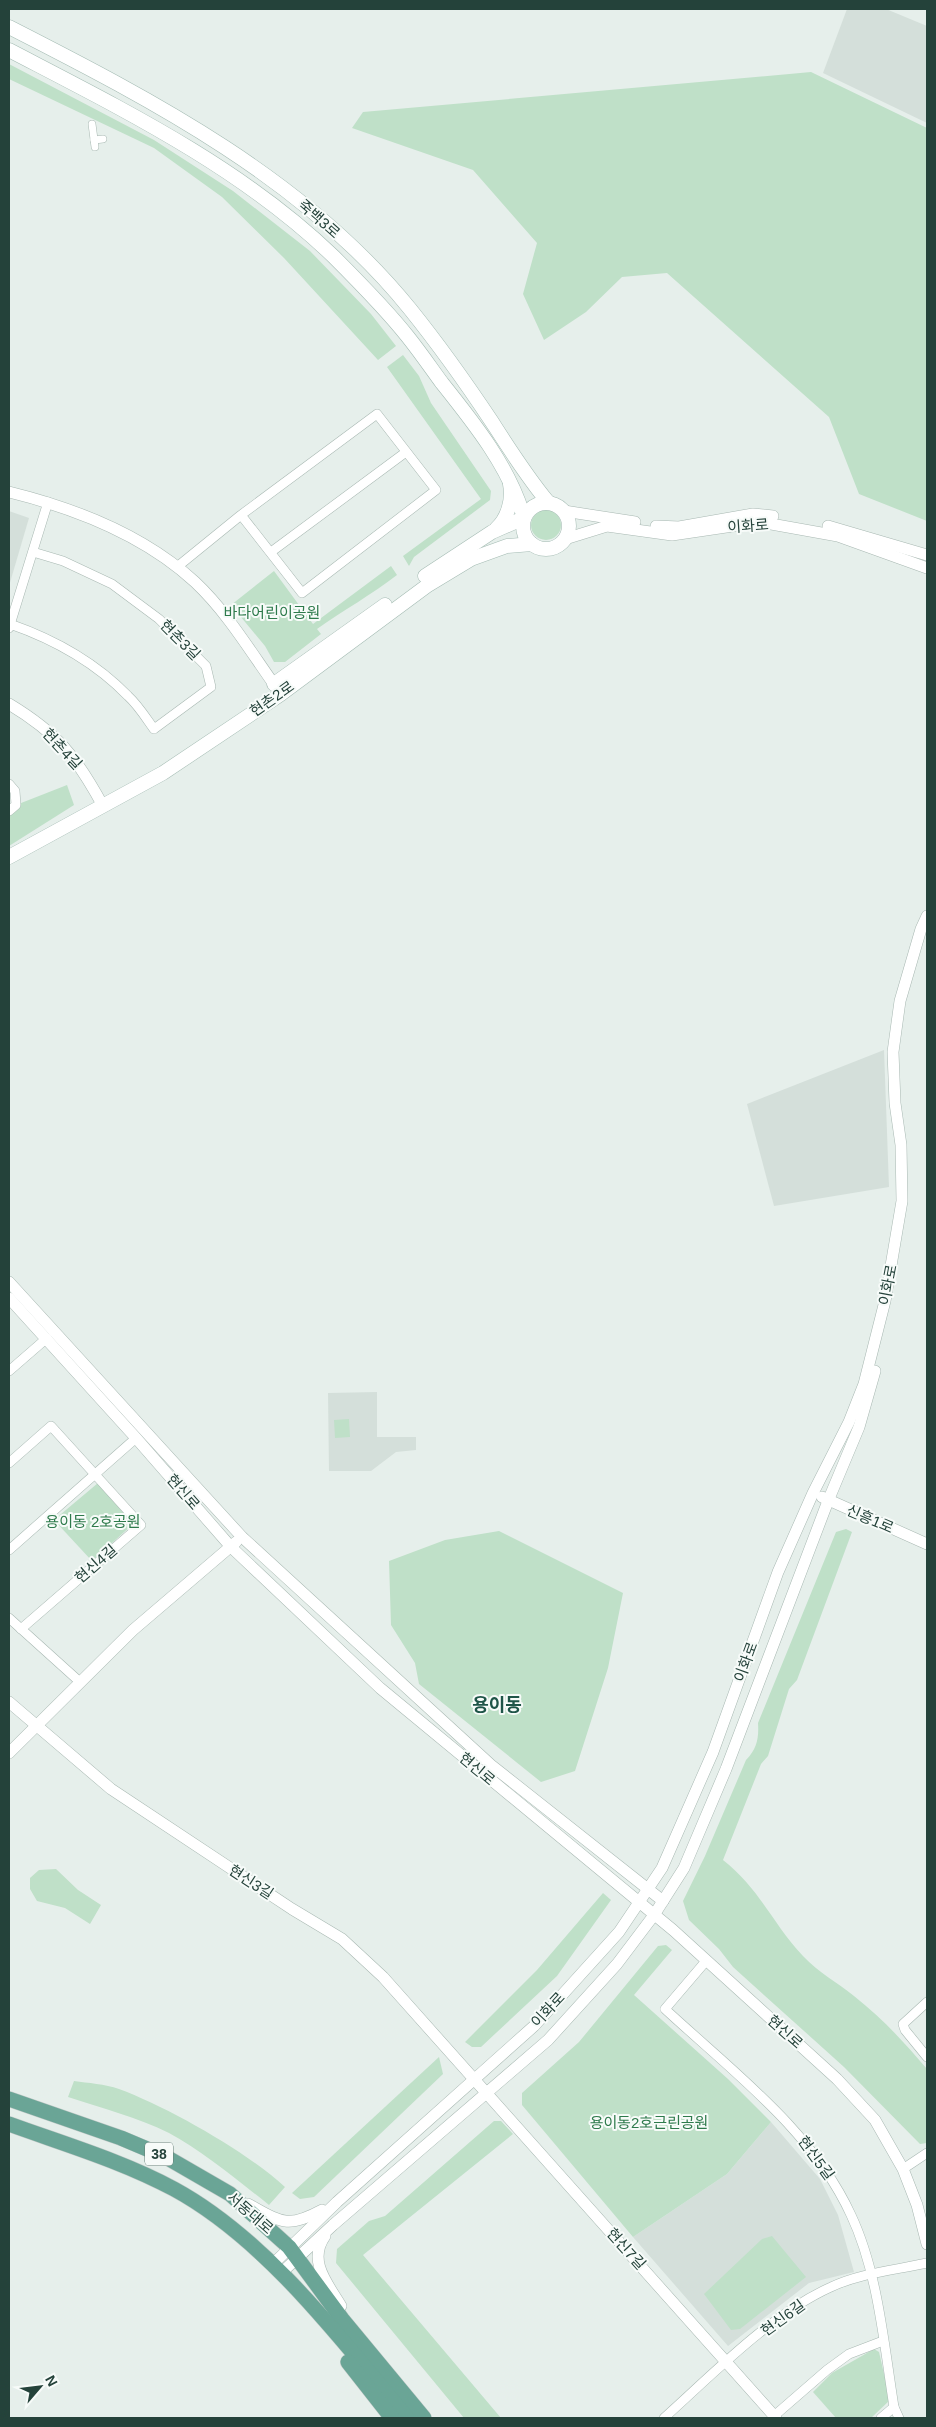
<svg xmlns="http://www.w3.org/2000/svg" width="936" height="2427" viewBox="0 0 936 2427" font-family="Helvetica,'Noto Sans KR',sans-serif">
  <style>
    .built { fill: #d4dfda }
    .green { fill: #bfe0c8 }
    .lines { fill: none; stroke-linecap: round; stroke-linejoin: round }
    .pedestrian-casing { stroke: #a8b8b2; stroke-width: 8 }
    .minor-casing { stroke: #a8b8b2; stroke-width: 10 }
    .tertiary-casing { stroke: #a8b8b2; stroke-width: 12 }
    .secondary-casing { stroke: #a4bbb3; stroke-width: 15 }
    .primary-casing { stroke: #c2cac8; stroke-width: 16 }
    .pedestrian { stroke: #fff; stroke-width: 7 }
    .minor { stroke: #fff; stroke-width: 9 }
    .tertiary { stroke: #fff; stroke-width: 11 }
    .secondary { stroke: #fff; stroke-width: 14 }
    .primary { stroke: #6aa596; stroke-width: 15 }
    .labels { text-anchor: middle; stroke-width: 4; stroke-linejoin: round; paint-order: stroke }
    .shield { fill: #f7fbf9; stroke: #637a73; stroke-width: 1 }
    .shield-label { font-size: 14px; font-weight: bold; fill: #24423a }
    .street-label { font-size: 15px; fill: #24423a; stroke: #f7fbf9 }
    .park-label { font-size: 15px; fill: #2d7a4b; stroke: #f7fbf9 }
    .quarter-label { font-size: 18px; font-weight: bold; fill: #1f5548; stroke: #f7fbf9 }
  </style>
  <rect width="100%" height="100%" fill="#e6efeb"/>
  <g class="built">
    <path d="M847,9H886L927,26V123L823,73Z"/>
    <path d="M9,511L29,518L9,586Z"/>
    <path d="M884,1050L889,1187L774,1206L747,1104Z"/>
    <path d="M377,1392V1437H416V1450L396,1452L371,1471H329L328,1393Z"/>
    <path d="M771,2122L820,2179L838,2215L854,2272L809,2283L728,2346L633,2237L727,2174Z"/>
  </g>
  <g class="green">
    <path d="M9,64L154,140L233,191L310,251L371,314L396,346L378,360L284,258L222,197L154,148L9,79Z"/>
    <path d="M811,72L927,128V521L859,494L829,417L667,273L622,277L586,312L544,340L523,294L537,243L473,170L352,128L363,112Z"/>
    <path d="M403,355L419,376L431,403L491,491L490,500L414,557L409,566L403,556L481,499L387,367Z"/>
    <circle cx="546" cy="525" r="15"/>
    <path d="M391,566L397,575C371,595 344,610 317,629L321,634L285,662H274L265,646L231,605L274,571L313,624Z"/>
    <path d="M67,785L74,805L9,846V811L16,805Z"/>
    <path d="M349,1419L350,1437L335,1438L334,1420Z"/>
    <path d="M98,1483L133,1524L92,1561L54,1520Z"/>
    <path d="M846,1529L852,1532L797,1680L789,1689L768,1756L761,1764L723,1860C760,1889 772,1923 803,1956C819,1973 837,1982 854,1996C882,2018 904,2042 927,2069V2143L920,2144L844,2067L733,1967L719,1949L689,1920L683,1901L705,1856L746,1760C757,1749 759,1738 758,1723L836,1532Z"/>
    <path d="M499,1531L623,1593L608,1668L575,1771L541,1782L419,1684L415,1663L391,1625L389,1561L445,1540Z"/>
    <path d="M56,1869L78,1890L101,1905L90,1924L65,1908L37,1901L30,1889V1878L39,1870Z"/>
    <path d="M603,1893L611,1900L557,1976L481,2047H472L465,2042L537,1970Z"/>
    <path d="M666,1945L672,1950L634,1995L728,2079L771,2122L727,2174L633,2237L522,2105V2093L579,2042L658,1946Z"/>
    <path d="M439,2057L443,2074L314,2197L300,2199L292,2193Z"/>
    <path d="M74,2081C88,2083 105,2084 119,2089C168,2107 247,2152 285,2187L269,2205C240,2182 201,2150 169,2133C137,2117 101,2108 68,2097Z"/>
    <path d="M494,2121H501L513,2134L363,2255L501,2418H464L336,2263L337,2249L369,2221L385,2216Z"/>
    <path d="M772,2236L806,2277L740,2329L731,2330L704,2294L762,2239Z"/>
    <path d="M874,2349L879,2352L890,2400L871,2418H836L813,2392L832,2373Z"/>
  </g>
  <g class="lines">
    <defs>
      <g id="pedestrian">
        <path d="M92,124L95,147"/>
        <path d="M94,140L103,139"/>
      </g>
      <g id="minor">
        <path d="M271,552L406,452"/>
        <path d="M177,567L241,515L377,414L436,490L302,593L241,515"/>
        <path d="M10,624C53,639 96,663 128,696C138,705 146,718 154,729L211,687L206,666L159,619L112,584L63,561L33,552"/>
        <path d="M9,628L48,502"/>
        <path d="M9,784L15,791L16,805L9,811"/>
        <path d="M9,1371L47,1338"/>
        <path d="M9,1463L51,1426L141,1525L21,1629"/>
        <path d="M9,1550L136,1438"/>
        <path d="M9,1618L80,1682"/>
        <path d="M706,1961L665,2009C733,2072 812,2130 851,2215C878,2272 884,2345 894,2407L899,2418"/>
        <path d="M927,2002L903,2024L905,2030L927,2057"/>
        <path d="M903,2169L927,2153"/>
        <path d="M774,2416L827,2370L849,2354L883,2341"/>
        <path d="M664,2418C713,2374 771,2314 831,2287C860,2273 896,2270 927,2263"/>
        <path d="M881,2418L894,2407"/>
      </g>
      <g id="tertiary">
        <path d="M9,492C74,508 145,536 195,582C228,613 252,654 278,690"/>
        <path d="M564,511L635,522"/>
        <path d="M656,526L679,527L753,514L773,516"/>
        <path d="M828,526L927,555"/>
        <path d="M565,539L607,526L672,535L760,522L838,536L927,568"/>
        <path d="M9,704C57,733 76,756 103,806"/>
        <path d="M9,1282L242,1537L491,1765L663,1901"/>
        <path d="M9,1298L136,1438L231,1547L380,1688L673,1930L837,2079L875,2120L903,2169L917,2205L927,2244"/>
        <path d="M822,1497L927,1544"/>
        <path d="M9,1702L111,1789L292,1909L342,1939L383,1977L776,2418"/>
        <path d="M9,1753L133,1630L236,1542"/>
        <path d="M248,2204C281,2222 287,2229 322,2210"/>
        <path d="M325,2236C307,2261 328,2284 341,2306"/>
        <path d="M272,2265L337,2202L534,2026L619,1932L662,1868L713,1752L778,1572L813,1493L849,1422L864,1384L885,1301L902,1201L901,1145L895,1103L893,1052L900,1001L921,929L927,916"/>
        <path d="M280,2274L333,2225L548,2040L617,1964L654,1915L684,1868L726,1769L828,1501L859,1427L875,1371"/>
      </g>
      <g id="secondary">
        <path d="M9,27C154,101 306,180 410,309C439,345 466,383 492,422C510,450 527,477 548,502"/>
        <path d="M9,50C122,109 241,167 334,257C359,282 386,309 408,337C420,352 431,368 442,383C474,423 510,468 524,518"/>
        <circle cx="546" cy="526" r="23"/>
        <path d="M496,529C508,518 513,500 510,484"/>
        <path d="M425,576L492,532L524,518"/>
        <path d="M274,684L385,605"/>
        <path d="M9,857L163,773L281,694L428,585L471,559L507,546L532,544"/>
      </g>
      <g id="primary">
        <path d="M9,2099L121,2138L166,2157L230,2194L289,2247L342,2319L424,2418"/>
        <path d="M9,2124C64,2144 122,2161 174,2189C266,2239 341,2339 407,2418"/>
        <path d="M348,2362L392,2418"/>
      </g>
    </defs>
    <use href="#pedestrian" class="pedestrian-casing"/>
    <use href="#minor" class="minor-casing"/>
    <use href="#tertiary" class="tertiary-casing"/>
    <use href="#secondary" class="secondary-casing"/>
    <use href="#primary" class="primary-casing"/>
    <use href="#pedestrian" class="pedestrian"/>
    <use href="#minor" class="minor"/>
    <use href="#tertiary" class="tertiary"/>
    <use href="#secondary" class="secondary"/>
    <use href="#primary" class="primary"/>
  </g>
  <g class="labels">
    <rect class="shield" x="145" y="2142.5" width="28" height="23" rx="4"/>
    <g class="shield-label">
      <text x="159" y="2159">38</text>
    </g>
    <g class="street-label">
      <text transform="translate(319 219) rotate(41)" y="5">죽백3로</text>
      <text transform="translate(748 526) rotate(-4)" y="5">이화로</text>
      <text transform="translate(180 640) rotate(45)" y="5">현촌3길</text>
      <text transform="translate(272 699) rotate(-35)" y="5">현촌2로</text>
      <text transform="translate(62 749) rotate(47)" y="5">현촌4길</text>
      <text transform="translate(888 1285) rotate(-79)" y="5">이화로</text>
      <text transform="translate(183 1492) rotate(49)" y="5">현신로</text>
      <text transform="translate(870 1519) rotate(23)" y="5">신흥1로</text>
      <text transform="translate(96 1564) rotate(-41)" y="5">현신4길</text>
      <text transform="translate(746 1662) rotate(-70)" y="5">이화로</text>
      <text transform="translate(477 1769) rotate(40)" y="5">현신로</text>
      <text transform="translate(251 1882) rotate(33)" y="5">현신3길</text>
      <text transform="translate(548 2010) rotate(-47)" y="5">이화로</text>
      <text transform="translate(785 2032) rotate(42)" y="5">현신로</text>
      <text transform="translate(816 2158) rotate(54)" y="5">현신5길</text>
      <text transform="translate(250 2213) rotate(41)" y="5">서동대로</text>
      <text transform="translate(626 2249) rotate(48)" y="5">현신7길</text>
      <text transform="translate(783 2318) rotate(-36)" y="5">현신6길</text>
    </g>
    <g class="park-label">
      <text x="272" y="618">바다어린이공원</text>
      <text x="93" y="1527">용이동 2호공원</text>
      <text x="649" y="2128">용이동2호근린공원</text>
    </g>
    <g class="quarter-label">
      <text x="497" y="1711">용이동</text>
    </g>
  </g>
  <rect width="936" height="2427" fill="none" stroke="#24423a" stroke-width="20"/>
  <g transform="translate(40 2387) rotate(62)" stroke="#f7fbf9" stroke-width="4" paint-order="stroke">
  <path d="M0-4L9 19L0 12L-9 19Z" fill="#24423a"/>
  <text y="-8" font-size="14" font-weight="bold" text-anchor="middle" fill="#24423a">N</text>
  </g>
</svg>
